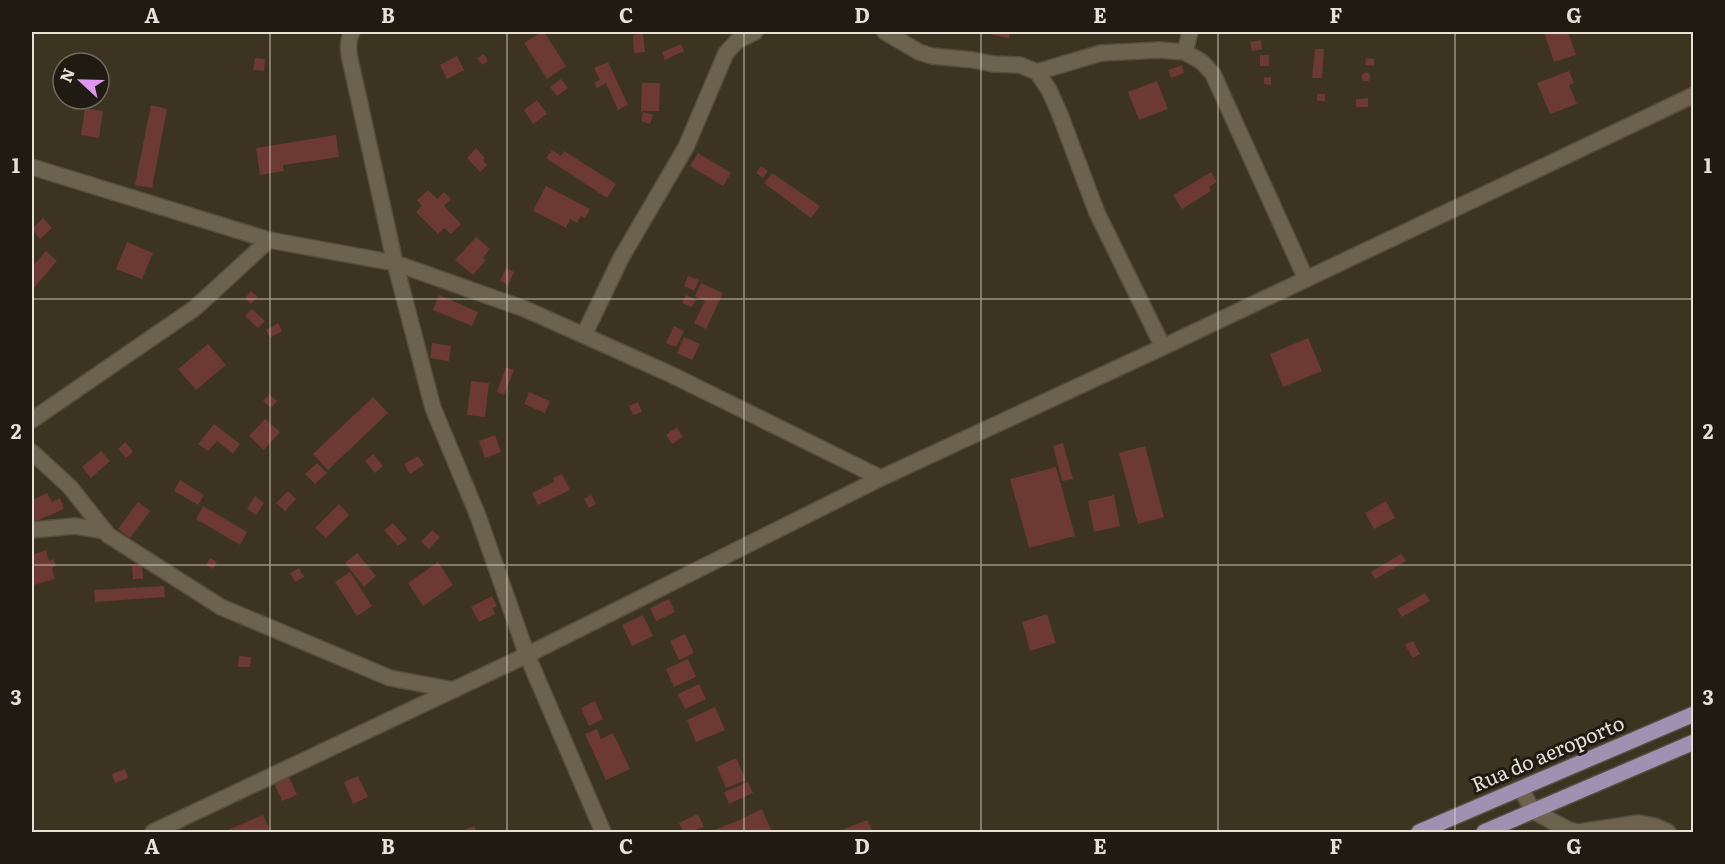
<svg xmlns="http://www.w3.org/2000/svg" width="1725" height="864" viewBox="0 0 1725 864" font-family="Literata,serif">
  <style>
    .building { fill: #6c3933 }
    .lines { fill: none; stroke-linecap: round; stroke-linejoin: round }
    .minor-casing { stroke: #564e3e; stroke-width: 18 }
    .major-casing { stroke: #564e3e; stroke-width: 18 }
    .minor { stroke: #6c624d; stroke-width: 15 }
    .major { stroke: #a090b2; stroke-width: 15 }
    .grid { fill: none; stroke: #e8e2d6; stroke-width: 1.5; stroke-opacity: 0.55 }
    .labels { text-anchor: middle; stroke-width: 6; stroke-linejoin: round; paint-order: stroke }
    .street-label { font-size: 20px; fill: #e8e2d6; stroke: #1f1b13 }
    .neatline { fill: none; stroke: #e8e2d6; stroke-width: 2 }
    .grid-label { font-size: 20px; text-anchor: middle; font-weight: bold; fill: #e8e2d6 }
  </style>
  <rect width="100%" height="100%" fill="#3c3320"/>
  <g class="building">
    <path d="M541,32H544L566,66L547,79L524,43Z"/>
    <path d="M993,32H1010L1009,38L992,35Z"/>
    <path d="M1544,32H1568L1576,55L1554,62Z"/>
    <path d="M643,34L645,52L634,53L633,35Z"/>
    <path d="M1261,40L1262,49L1252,51L1250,42Z"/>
    <path d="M681,44L684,51L665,60L662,52Z"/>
    <path d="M1315,49H1324L1322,78H1312Z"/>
    <path d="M484,54L488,61L482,65L477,58Z"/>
    <rect x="1260" y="55" width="9" height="11"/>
    <path d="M457,56L464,70L447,79L440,65Z"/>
    <path d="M255,58L265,59L264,71L253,70Z"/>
    <path d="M1366,58L1374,59V66L1365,65Z"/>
    <path d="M608,62L628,105L618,110L606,83L597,88L594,83L600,80L594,68Z"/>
    <path d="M1182,65L1184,73L1171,78L1168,70Z"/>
    <path d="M1569,71L1574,83L1569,85L1577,104L1550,114L1537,83Z"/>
    <circle cx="1366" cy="77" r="4.5"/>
    <path d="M1264,77H1271V85L1264,84Z"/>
    <path d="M561,79L568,88L557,96L550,87Z"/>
    <path d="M1157,81L1168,109L1139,120L1128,92Z"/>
    <path d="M642,83H660L659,111H641Z"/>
    <rect x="1317" y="94" width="8" height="7"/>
    <path d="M1368,98V107H1356V99Z"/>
    <path d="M537,100L547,114L533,124L524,110Z"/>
    <path d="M151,105L167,109L152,188L135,185Z"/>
    <path d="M85,108L103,111L99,138L81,135Z"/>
    <path d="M643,112L653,115L650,124L641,121Z"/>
    <path d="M336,135L339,157L283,165L284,171L260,175L256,148Z"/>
    <path d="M476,148L485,158L483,160L487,165L480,172L467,158Z"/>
    <path d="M552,150L561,156L564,151L616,184L607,198L546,158Z"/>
    <path d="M698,153L731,173L723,186L690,166Z"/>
    <path d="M761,166L768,171L763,178L756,173Z"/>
    <path d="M1211,172L1217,182L1209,187L1211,191L1182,209L1173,195Z"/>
    <path d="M772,173L820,206L811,218L764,183Z"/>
    <path d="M546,186L590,209L585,218L581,216L577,223L570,219L566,228L533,211Z"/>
    <path d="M428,190L437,199L444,192L451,199L444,206L461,224L451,234L444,228L438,234L416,212L422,206L417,200Z"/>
    <path d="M43,218L52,228L40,239L32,229Z"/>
    <path d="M476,237L490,249L483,258L486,260L473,275L455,260Z"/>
    <path d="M127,242L153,253L142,279L116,269Z"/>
    <path d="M46,251L57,261L32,290V267Z"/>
    <path d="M506,268L514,272L508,285L500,281Z"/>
    <path d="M688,276L699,280L694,291L684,286Z"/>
    <path d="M701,283L723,293L706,329L694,323L705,301L695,296Z"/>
    <path d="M251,291L258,297L251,304L245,298Z"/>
    <path d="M439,295L478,312L472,326L433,310Z"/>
    <path d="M686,295L696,300L692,307L682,303Z"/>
    <path d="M252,309L265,321L258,328L245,316Z"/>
    <path d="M278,323L282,331L270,338L266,330Z"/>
    <path d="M674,326L684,331L676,347L666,343Z"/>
    <path d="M684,337L700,344L692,360L677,353Z"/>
    <path d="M1308,338L1322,371L1283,387L1270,354Z"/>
    <path d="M432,343L451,346L449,361L430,358Z"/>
    <path d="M208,344L226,365L196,390L178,369Z"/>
    <path d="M506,367L514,370L504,395L497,392Z"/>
    <path d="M471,381L489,383L485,417L467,415Z"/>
    <path d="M529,392L550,401L545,413L524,404Z"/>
    <path d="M269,394L277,401L271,408L263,401Z"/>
    <path d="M373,397L388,413L328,470L313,454Z"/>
    <path d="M638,402L642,412L633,415L629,406Z"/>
    <path d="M265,419L280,432L264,450L249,436Z"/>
    <path d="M214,424L240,444L233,454L217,441L208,451L198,444Z"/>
    <path d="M677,427L683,437L672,444L666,435Z"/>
    <path d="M495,435L501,452L485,458L479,441Z"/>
    <path d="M125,442L133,452L126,458L118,449Z"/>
    <path d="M1063,443L1073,479L1062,481L1053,446Z"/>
    <path d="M1145,446L1164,517L1138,524L1119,453Z"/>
    <path d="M101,451L110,461L91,478L82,467Z"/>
    <path d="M373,454L383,466L375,473L365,461Z"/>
    <path d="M418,456L424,465L410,474L404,464Z"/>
    <path d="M317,463L327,473L315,484L305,474Z"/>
    <path d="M1056,467L1075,536L1029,548L1010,479Z"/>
    <path d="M562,474L570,490L538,505L532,493L554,482L553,478Z"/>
    <path d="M180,480L204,495L198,505L174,491Z"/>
    <path d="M288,491L296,499L285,511L276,503Z"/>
    <path d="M47,493L52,502L60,498L64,509L34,522L32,516V500Z"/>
    <path d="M591,495L596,504L589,508L584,499Z"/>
    <path d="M1114,495L1120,526L1094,532L1088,501Z"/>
    <path d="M255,496L264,503L256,515L247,509Z"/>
    <path d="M1386,501L1395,518L1374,529L1365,513Z"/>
    <path d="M138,502L150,511L130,538L118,529Z"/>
    <path d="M339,504L349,515L326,538L315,528Z"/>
    <path d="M203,506L247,532L240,545L196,519Z"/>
    <path d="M393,523L407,539L398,546L384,530Z"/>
    <path d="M432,530L440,537L429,549L421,542Z"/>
    <path d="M46,550L49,561L53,559L56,566L52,568L55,579L34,585L32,577V555Z"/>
    <path d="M357,553L376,576L364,587L345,563Z"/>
    <path d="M1401,554L1406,561L1375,579L1371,572Z"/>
    <path d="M210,558L217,562L213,569L206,565Z"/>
    <path d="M438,562L453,585L423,606L408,583Z"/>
    <path d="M132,566H142L143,579H133Z"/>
    <path d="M299,568L304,577L295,582L290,573Z"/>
    <path d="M350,572L372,606L357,616L335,582Z"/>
    <path d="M164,586L165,597L95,602L94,590Z"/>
    <path d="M1425,593L1430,601L1402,617L1397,609Z"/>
    <path d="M492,596L497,606L493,608L495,614L479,622L471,607Z"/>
    <path d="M669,599L675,612L656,621L650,608Z"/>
    <path d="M1047,614L1056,643L1030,651L1022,622Z"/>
    <path d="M643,615L653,636L632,646L622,625Z"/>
    <path d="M685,634L694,653L679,660L670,641Z"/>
    <path d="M1413,641L1420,654L1413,658L1405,645Z"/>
    <path d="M239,656L251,657L250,667H238Z"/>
    <path d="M688,659L696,677L674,687L666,669Z"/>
    <path d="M699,684L706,699L685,709L678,694Z"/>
    <path d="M595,701L603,719L589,726L581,708Z"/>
    <path d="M715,707L725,730L696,742L687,720Z"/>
    <path d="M597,729L601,739L613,733L630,769L606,780L585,734Z"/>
    <path d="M736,758L746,780L726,788L717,767Z"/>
    <path d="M125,769L128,778L115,783L112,774Z"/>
    <path d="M358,776L368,797L353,804L344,782Z"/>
    <path d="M289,777L297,795L282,801L274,783Z"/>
    <path d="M748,782L753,793L729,804L724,792Z"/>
    <path d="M762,809L772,832H709L737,821Z"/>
    <path d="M698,814L704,827L690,832H683L679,823Z"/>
    <path d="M263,815L271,832H223Z"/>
    <path d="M867,820L873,832H837Z"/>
    <path d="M474,826L477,832H459Z"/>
  </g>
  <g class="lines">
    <defs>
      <g id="minor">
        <path d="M352,32C346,43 349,56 352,68L395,263L433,408L478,516L527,655L603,832"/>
        <path d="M885,32L919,52L932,56L973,60L993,64L1020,65L1037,72L1049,90L1059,112L1097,213L1163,347"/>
        <path d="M1185,52L1190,32"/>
        <path d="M1037,72L1101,53L1159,50L1185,52L1202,62L1213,74L1306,279"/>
        <path d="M32,167L269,240L395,263L525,309L670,374L881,478"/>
        <path d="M584,335L621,258L686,147L726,53L737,41L755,32"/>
        <path d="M32,420L195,308L269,240"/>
        <path d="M32,452L70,487L108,535L221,607L390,678L454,690"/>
        <path d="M32,530L75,526L105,531"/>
        <path d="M1521,789L1533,811L1569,830L1579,832L1639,823L1655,826L1668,832"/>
        <path d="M153,832L527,655L881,478L1163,347L1694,95"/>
      </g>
      <g id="major">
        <path d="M1419,832L1694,714"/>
        <path d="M1484,832L1694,742"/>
      </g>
    </defs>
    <use href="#minor" class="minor-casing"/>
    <use href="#major" class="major-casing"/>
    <use href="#minor" class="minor"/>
    <use href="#major" class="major"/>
  </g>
  <path class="grid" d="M270,32V832M507,32V832M744,32V832M981,32V832M1218,32V832M1455,32V832M32,299H1694M32,565H1694"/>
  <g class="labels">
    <g class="street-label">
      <text transform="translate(1548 754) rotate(-23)" y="7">Rua do aeroporto</text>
    </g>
  </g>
  <rect width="1725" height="864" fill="none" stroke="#1f1b13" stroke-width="66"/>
  <g transform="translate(81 81) rotate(292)"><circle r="28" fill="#1f1b13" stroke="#6f6b61" stroke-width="1.5"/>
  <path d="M0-4.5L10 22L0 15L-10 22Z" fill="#de98f2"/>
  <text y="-9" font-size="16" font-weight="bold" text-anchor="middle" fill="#e8e2d6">N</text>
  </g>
  <rect x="33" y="33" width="1659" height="798" class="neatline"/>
  <g class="grid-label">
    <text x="152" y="23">A</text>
    <text x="388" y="23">B</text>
    <text x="626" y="23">C</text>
    <text x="862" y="23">D</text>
    <text x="1100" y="23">E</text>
    <text x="1336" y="23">F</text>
    <text x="1574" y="23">G</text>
    <text x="16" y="173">1</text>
    <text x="1708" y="173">1</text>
    <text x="16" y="439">2</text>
    <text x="1708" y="439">2</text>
    <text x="16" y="705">3</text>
    <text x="1708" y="705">3</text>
    <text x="152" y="854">A</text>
    <text x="388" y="854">B</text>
    <text x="626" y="854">C</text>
    <text x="862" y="854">D</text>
    <text x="1100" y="854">E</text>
    <text x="1336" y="854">F</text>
    <text x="1574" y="854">G</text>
  </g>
</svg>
